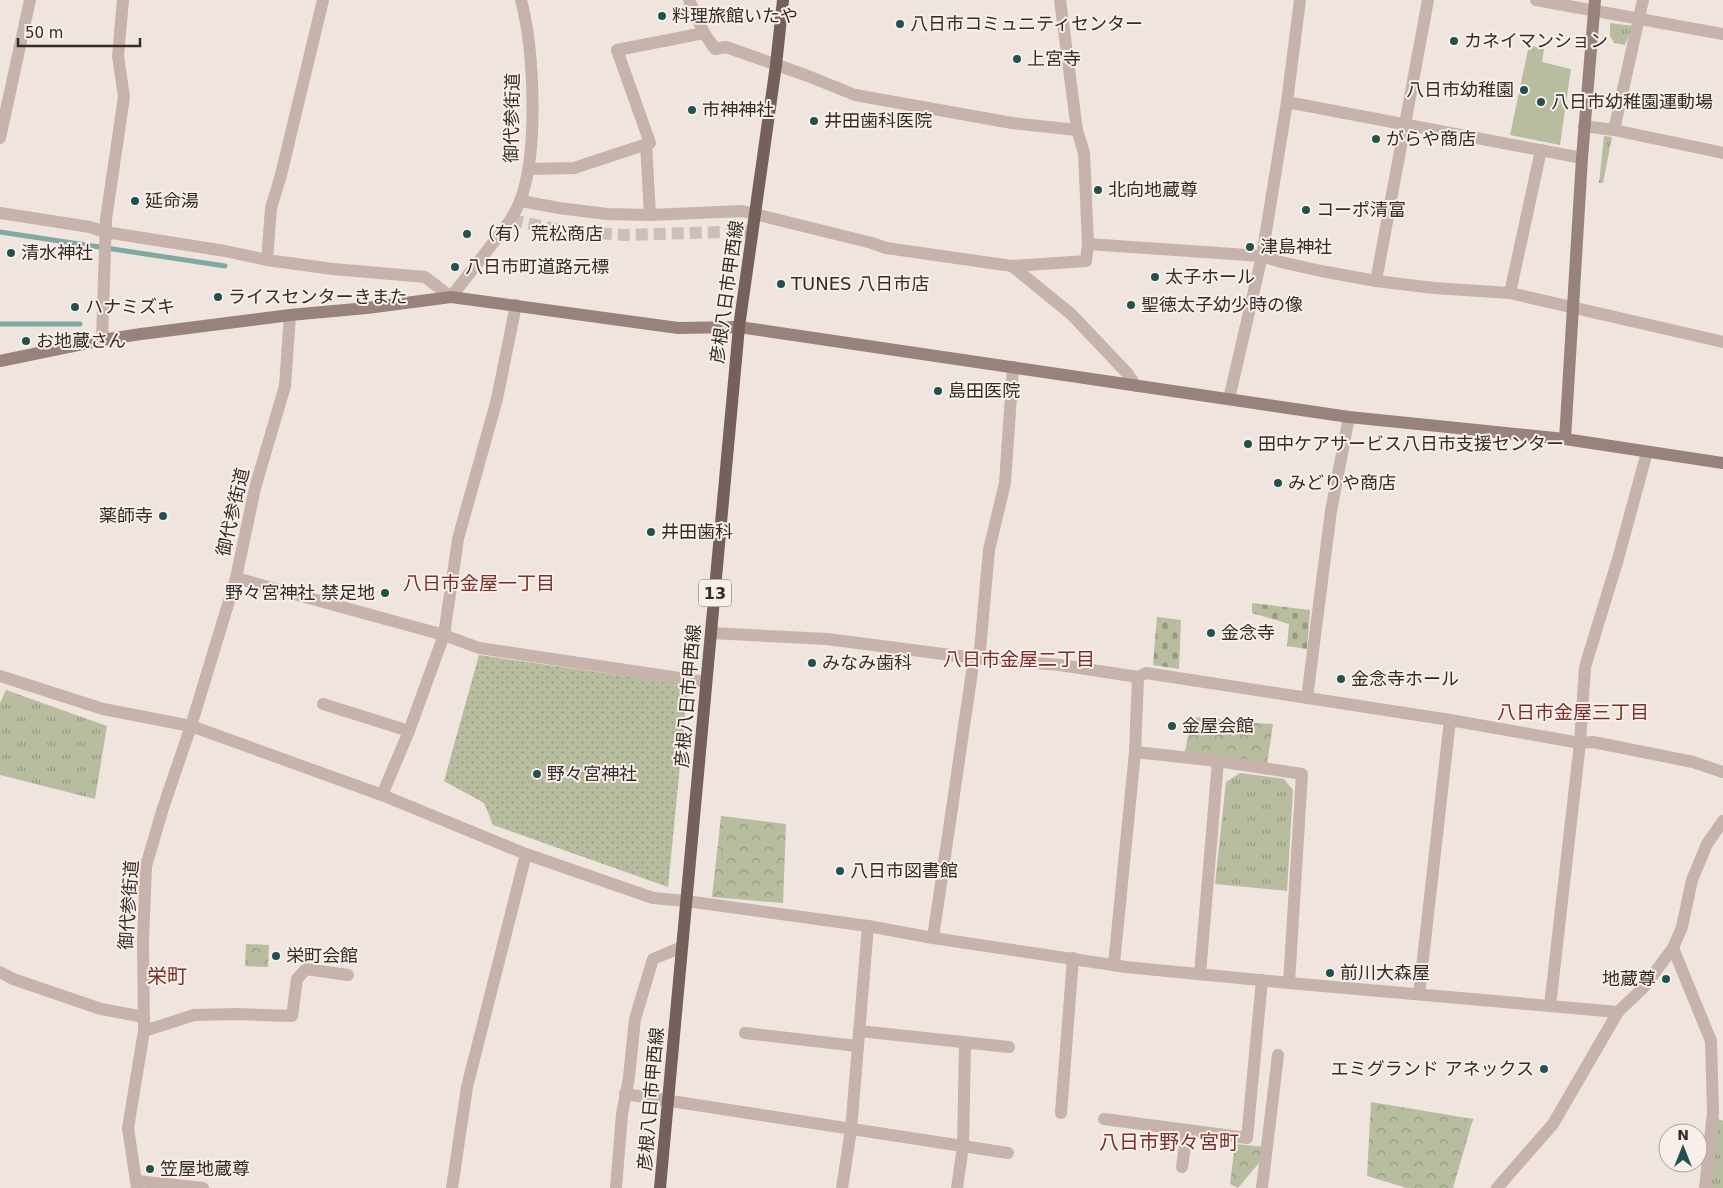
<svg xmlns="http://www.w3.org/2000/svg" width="1723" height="1188" viewBox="0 0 1723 1188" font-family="'DejaVu Sans','Noto Sans JP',sans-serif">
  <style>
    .grass { fill: url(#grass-tufts) }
    .cemetery { fill: url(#cemetery-stones) }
    .park { fill: url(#park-crowns) }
    .garden { fill: url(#garden-dots) }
    .pitch { fill: #b8bd9f }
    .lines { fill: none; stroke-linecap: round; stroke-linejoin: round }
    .stream { stroke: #80a9a4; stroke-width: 5 }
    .street-tunnel { stroke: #cabfba; stroke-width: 12; stroke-dasharray: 12 6; stroke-linecap: butt }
    .street { stroke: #c6b3ab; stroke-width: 12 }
    .secondary { stroke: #9a827c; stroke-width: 12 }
    .primary { stroke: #75605c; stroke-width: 12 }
    .poi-dot { fill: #23524d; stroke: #f8efea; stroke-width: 2 }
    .labels { text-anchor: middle; stroke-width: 4; stroke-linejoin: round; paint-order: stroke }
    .shield { fill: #f8efea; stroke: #706663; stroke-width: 1 }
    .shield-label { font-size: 16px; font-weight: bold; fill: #352b29 }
    .poi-label { font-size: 18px; fill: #352b29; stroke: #f8efea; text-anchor: start }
    .street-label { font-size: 18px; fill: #352b29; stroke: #f8efea }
    .neighbourhood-label { font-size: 19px; fill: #7b312b; stroke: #f8efea }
    .quarter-label { font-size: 20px; fill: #7b312b; stroke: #f8efea }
  </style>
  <defs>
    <pattern id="grass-tufts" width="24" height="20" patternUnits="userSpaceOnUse" patternTransform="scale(1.25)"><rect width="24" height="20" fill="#b8bd9f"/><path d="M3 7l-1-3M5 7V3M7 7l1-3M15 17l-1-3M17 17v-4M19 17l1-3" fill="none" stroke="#969a82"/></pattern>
    <pattern id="cemetery-stones" width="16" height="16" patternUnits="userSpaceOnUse" patternTransform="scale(1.25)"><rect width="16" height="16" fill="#b8bd9f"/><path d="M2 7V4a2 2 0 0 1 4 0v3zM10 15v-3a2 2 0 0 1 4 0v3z" fill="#969a82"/></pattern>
    <pattern id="park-crowns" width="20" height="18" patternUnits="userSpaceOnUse" patternTransform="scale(1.25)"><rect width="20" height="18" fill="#b8bd9f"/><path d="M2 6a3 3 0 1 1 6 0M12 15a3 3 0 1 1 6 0" fill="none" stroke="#969a82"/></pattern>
    <pattern id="garden-dots" width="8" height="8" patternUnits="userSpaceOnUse" patternTransform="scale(1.25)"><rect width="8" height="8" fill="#b8bd9f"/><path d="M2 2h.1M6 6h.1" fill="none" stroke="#969a82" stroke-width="1.8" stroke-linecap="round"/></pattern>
  </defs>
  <rect width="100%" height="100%" fill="#efe4de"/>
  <g class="grass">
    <path d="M1610,23L1633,26L1625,45L1614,43L1610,36Z"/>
    <path d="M1604,136L1612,137L1603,183H1599Z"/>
    <path d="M6,690L107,726L95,799L0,775V703Z"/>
    <path d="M1240,773L1284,779L1293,790L1287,891L1215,884L1226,782Z"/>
    <path d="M1716,1118L1723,1121V1188H1711Z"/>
  </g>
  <g class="cemetery">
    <path d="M1252,603L1310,610L1307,649L1287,646L1289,624L1252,613Z"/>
    <path d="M1157,617L1181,620L1179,669L1153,665Z"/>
  </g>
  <g class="park">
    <path d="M1206,717L1236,722L1273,724L1267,765L1185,752L1191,718Z"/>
    <path d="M721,816L786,824L783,903L712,897Z"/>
    <path d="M246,944L269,945L268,967L245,966Z"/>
    <path d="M1371,1102L1473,1119L1453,1188H1407L1367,1176Z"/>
    <path d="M1235,1144L1266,1147L1264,1157L1238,1188L1230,1184Z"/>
  </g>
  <path class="garden" d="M479,655L688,685L668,887L493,825L484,803L444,781Z"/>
  <path class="pitch" d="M1529,45L1544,49L1542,62L1571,69L1560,145L1510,135Z"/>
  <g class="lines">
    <g class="stream">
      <path d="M0,232L225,266"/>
      <path d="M0,324H80"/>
    </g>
    <path class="street-tunnel" d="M511,220L565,231L625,235L753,231"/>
    <g class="street">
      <path d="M689,0L704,33L715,49L726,47L808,76L855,95L1012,123L1077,130"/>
      <path d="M1536,0L1723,34"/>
      <path d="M1287,102L1582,158"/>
      <path d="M1584,126L1614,130L1723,153"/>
      <path d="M1614,130L1643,0"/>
      <path d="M0,138L30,0"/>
      <path d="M646,144L650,215"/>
      <path d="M529,169L574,168L650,143L617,50L704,33"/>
      <path d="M521,201L559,208L607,214L650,215L742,211L872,243L886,248L1012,266L1086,261L1088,244L1084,153L1077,130L1060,0"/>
      <path d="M0,213L90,227L105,232L225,251L267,260L333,269L425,277L451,297C465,279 479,261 493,243C504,229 514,217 520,201C539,153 534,49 521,0"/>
      <path d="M1088,244L1262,256L1281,262L1321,271L1376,281L1434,288L1510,293L1723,342"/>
      <path d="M267,260L271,208L281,175L323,0"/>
      <path d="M1012,266L1071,314L1128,374L1136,386"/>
      <path d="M1376,281L1428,0"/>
      <path d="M1510,293L1541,150"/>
      <path d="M102,340L106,219L124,97L118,56L123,0"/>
      <path d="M1229,399L1262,256L1287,102L1300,0"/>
      <path d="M236,578L444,635L479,648L706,682"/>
      <path d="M711,633L827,639L974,658L1060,665L1138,677L1146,673L1450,720L1580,743L1593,742L1693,762L1723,772"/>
      <path d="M0,676L103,709L191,726L382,795L526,854L653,898L686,901L868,926L933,938L1126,967L1289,983L1618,1012"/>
      <path d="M1307,698L1331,511L1349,417"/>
      <path d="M323,704L409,731"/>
      <path d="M1135,752L1218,761L1302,774L1289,983"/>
      <path d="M382,795L409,731L444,635L458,539L497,399L516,305"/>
      <path d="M933,938L974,658L980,650L989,550L1005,483L1013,367"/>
      <path d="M1673,948L1711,1041L1713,1112L1705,1188"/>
      <path d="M1114,964L1135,752L1138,677"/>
      <path d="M0,972L13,979L101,1009L144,1017"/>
      <path d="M1200,974L1218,761"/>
      <path d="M1419,994L1450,720"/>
      <path d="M1550,1006L1580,743L1585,667L1618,559L1647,452"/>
      <path d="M144,1031L194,1015L236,1014L292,1016L297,979L306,969L348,975"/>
      <path d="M859,1031L1009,1047"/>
      <path d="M745,1033L857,1046"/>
      <path d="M625,1094L1008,1153"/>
      <path d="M1061,1113L1073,958"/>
      <path d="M1104,1119L1247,1138L1262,980"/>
      <path d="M1182,1167L1187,1130"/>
      <path d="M137,1181L203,1188"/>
      <path d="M137,1188L128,1128L144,1031L143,942L146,866L163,808L191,726L236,578L255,488L285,386L290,315"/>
      <path d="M452,1188L467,1087L526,854"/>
      <path d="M616,1188L622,1114L629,1077L635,1019L653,959L682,947"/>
      <path d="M842,1188L851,1130L868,926"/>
      <path d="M957,1188L963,1147L965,1043"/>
      <path d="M1262,1188L1278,1055"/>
      <path d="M1497,1188L1553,1124L1618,1012L1644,987L1673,948L1682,927L1692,880L1707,844L1723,821"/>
    </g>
    <g class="secondary">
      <path d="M0,361L102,340L141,334L290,315L367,308L451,297L678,328L739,327L1349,417L1565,439L1723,463"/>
      <path d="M1565,439L1582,158L1595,0"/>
    </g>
    <path class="primary" d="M660,1188L739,327L776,65L783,0"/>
  </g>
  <g class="poi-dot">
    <circle cx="662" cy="16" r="5"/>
    <circle cx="900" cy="24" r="5"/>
    <circle cx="1454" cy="41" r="5"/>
    <circle cx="1017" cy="59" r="5"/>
    <circle cx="1524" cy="90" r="5"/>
    <circle cx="1541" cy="102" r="5"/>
    <circle cx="692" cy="110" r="5"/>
    <circle cx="814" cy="121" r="5"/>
    <circle cx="1376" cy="139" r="5"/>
    <circle cx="1098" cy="190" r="5"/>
    <circle cx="135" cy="201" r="5"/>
    <circle cx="1306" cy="210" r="5"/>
    <circle cx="467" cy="234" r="5"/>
    <circle cx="1250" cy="247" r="5"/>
    <circle cx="11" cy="253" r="5"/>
    <circle cx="455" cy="267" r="5"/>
    <circle cx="1155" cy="277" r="5"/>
    <circle cx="781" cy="284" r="5"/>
    <circle cx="218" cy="297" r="5"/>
    <circle cx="1131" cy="305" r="5"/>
    <circle cx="75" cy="307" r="5"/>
    <circle cx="26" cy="341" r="5"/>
    <circle cx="938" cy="391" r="5"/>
    <circle cx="1248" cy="444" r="5"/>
    <circle cx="1278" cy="483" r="5"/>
    <circle cx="163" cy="516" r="5"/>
    <circle cx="651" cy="532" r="5"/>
    <circle cx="385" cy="593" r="5"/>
    <circle cx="1211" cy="633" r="5"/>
    <circle cx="812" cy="663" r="5"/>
    <circle cx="1341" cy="679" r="5"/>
    <circle cx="1172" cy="726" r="5"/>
    <circle cx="537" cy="774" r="5"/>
    <circle cx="840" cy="871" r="5"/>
    <circle cx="276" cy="956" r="5"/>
    <circle cx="1330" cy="973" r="5"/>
    <circle cx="1666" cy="979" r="5"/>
    <circle cx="1544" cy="1069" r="5"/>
    <circle cx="150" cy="1169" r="5"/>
  </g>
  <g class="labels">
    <rect class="shield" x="699" y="579.5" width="32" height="27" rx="4"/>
    <g class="shield-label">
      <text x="715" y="599">13</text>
    </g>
    <g class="poi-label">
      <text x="672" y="22">料理旅館いたや</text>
      <text x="910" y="30">八日市コミュニティセンター</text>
      <text x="1464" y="47">カネイマンション</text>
      <text x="1027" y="65">上宮寺</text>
      <text x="1514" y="96" text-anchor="end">八日市幼稚園</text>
      <text x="1551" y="108">八日市幼稚園運動場</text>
      <text x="702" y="116">市神神社</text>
      <text x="824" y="127">井田歯科医院</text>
      <text x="1386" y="145">がらや商店</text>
      <text x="1108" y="196">北向地蔵尊</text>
      <text x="145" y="207">延命湯</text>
      <text x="1316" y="216">コーポ清富</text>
      <text x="477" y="240">（有）荒松商店</text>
      <text x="1260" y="253">津島神社</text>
      <text x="21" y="259">清水神社</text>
      <text x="465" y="273">八日市町道路元標</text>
      <text x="1165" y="283">太子ホール</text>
      <text x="791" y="290">TUNES 八日市店</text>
      <text x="228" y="303">ライスセンターきまた</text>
      <text x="1141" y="311">聖徳太子幼少時の像</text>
      <text x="85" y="313">ハナミズキ</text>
      <text x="36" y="347">お地蔵さん</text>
      <text x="948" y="397">島田医院</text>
      <text x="1258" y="450">田中ケアサービス八日市支援センター</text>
      <text x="1288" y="489">みどりや商店</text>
      <text x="153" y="522" text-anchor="end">薬師寺</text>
      <text x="661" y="538">井田歯科</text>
      <text x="375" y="599" text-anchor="end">野々宮神社 禁足地</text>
      <text x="1221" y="639">金念寺</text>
      <text x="822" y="669">みなみ歯科</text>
      <text x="1351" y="685">金念寺ホール</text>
      <text x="1182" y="732">金屋会館</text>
      <text x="547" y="780">野々宮神社</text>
      <text x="850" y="877">八日市図書館</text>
      <text x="286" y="962">栄町会館</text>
      <text x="1340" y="979">前川大森屋</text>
      <text x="1656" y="985" text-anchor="end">地蔵尊</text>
      <text x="1534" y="1075" text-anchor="end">エミグランド アネックス</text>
      <text x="160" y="1175">笠屋地蔵尊</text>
    </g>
    <g class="street-label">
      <text transform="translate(512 118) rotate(-89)" y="6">御代参街道</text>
      <text transform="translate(727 292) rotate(-82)" y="6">彦根八日市甲西線</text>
      <text transform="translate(233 512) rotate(-77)" y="6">御代参街道</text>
      <text transform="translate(688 696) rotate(-85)" y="6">彦根八日市甲西線</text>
      <text transform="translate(129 905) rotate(-86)" y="6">御代参街道</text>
      <text transform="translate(651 1099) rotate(-85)" y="6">彦根八日市甲西線</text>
    </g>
    <g class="neighbourhood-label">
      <text x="479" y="590">八日市金屋一丁目</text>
      <text x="1019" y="666">八日市金屋二丁目</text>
      <text x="1573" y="719">八日市金屋三丁目</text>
    </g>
    <g class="quarter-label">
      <text x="167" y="983">栄町</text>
      <text x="1169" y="1149">八日市野々宮町</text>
    </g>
  </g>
  <g transform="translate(1683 1148)"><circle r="24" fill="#f8efea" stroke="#aaa19d"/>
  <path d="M0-4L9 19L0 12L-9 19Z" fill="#23524d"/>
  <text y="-8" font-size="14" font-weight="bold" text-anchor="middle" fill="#352b29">N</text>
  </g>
  <path d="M18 38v8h122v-8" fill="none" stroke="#352b29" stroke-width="2.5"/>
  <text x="25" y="38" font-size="15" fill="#352b29" stroke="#f8efea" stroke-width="4" paint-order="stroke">50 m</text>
</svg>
